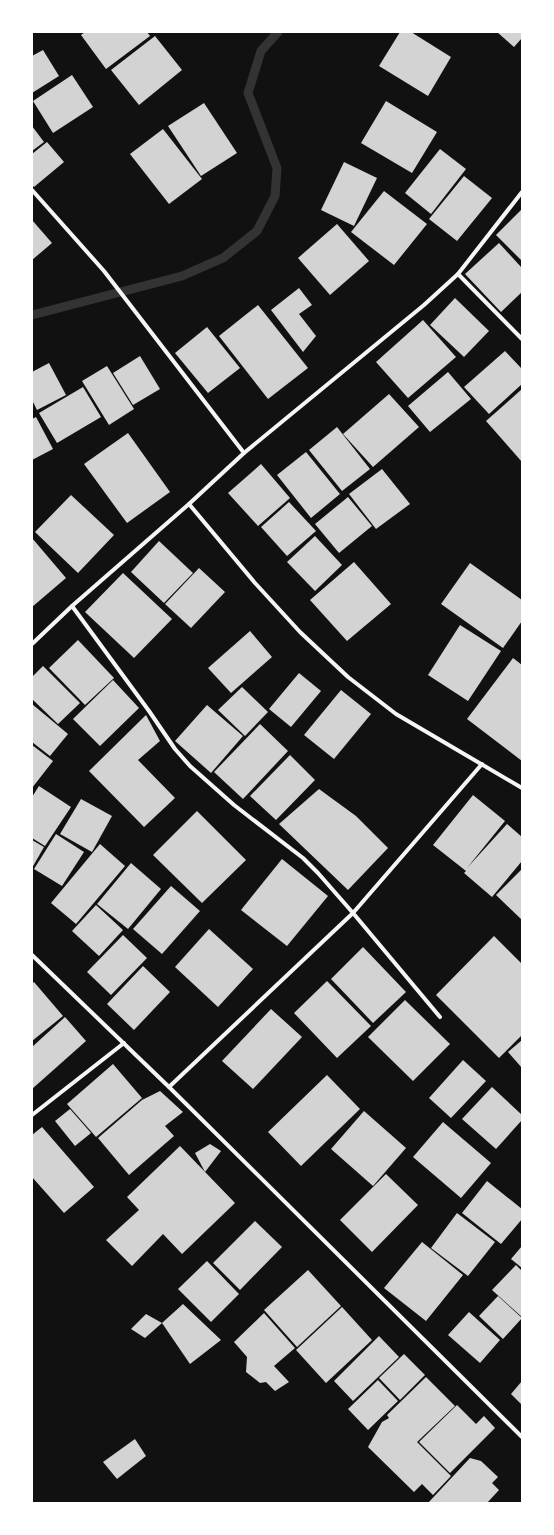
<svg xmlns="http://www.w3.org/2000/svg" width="554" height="1535" viewBox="0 0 554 1535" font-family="Inter,sans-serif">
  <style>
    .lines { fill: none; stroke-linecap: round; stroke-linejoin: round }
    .stream { stroke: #333; stroke-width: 9 }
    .building { fill: #d3d3d3 }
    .minor { stroke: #f5f5f5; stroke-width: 4 }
  </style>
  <rect width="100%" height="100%" fill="#111"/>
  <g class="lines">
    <path class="stream" d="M32,315L182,276L223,258L257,231L275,196L277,168L248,93L261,51L278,32"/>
  </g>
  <g class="building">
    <path d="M85,32H147L150,36L106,69L81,35Z"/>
    <path d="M400,32H411L451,57L428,96L379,66Z"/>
    <path d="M497,32H522V38L514,47Z"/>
    <path d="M155,36L182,70L139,105L111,70Z"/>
    <path d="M43,50L59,76L32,93V56Z"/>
    <path d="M72,75L93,107L53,133L33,101Z"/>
    <path d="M386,101L437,132L412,173L361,143Z"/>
    <path d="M204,103L237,153L201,176L168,126Z"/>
    <path d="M32,126L44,142L32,151Z"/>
    <path d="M163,129L202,179L169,204L130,154Z"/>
    <path d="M47,142L64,162L34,187L32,185V154Z"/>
    <path d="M440,149L466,169L431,214L405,193Z"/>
    <path d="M344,162L377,178L354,226L321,210Z"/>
    <path d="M464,176L492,198L457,241L429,219Z"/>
    <path d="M384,191L427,224L394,265L351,232Z"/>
    <path d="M522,209V261L496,235Z"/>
    <path d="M32,220L52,243L32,260Z"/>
    <path d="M337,224L369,261L330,295L298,258Z"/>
    <path d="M499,243L522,268V292L501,312L465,274Z"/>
    <path d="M299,288L312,305L299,314L316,336L303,352L271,310Z"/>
    <path d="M455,298L489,331L464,357L430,325Z"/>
    <path d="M258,305L308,368L268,399L219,336Z"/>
    <path d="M423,320L456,357L408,398L376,362Z"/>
    <path d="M207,327L240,368L208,393L175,353Z"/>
    <path d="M505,351L522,369V384L489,414L464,387Z"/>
    <path d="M140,356L160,389L133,405L113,373Z"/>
    <path d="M49,363L66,395L37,410L32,400V372Z"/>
    <path d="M107,366L134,409L109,425L82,381Z"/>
    <path d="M448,372L471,399L430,432L408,406Z"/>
    <path d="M83,387L101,417L57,443L39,413Z"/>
    <path d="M522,389V462L486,421Z"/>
    <path d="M389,394L419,427L373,467L343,434Z"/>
    <path d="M36,417L53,449L32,460V419Z"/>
    <path d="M337,427L370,469L342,491L309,450Z"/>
    <path d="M128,433L170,492L127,523L84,464Z"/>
    <path d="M306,452L340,494L311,518L277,475Z"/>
    <path d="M261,464L290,498L258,526L228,493Z"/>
    <path d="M382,469L410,504L376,529L349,494Z"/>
    <path d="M71,495L114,535L78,573L35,532Z"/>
    <path d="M348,497L372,526L339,553L315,524Z"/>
    <path d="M289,502L316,531L287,556L261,527Z"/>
    <path d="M315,536L342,565L315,591L287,562Z"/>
    <path d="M32,538L66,578L32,607Z"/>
    <path d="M159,541L193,573L164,603L131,572Z"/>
    <path d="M354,562L391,604L347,641L310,600Z"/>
    <path d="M470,563L522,600V621L503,648L441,604Z"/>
    <path d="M199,568L225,592L191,628L165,604Z"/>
    <path d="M123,573L172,619L134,658L85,612Z"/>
    <path d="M460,625L501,651L468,701L428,675Z"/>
    <path d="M250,631L272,657L231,693L208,668Z"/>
    <path d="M78,640L114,678L85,705L49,668Z"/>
    <path d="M513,658L522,665V761L467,719Z"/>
    <path d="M43,666L80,703L58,724L32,699V677Z"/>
    <path d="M299,673L321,691L291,727L269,709Z"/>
    <path d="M113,680L139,708L100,746L73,719Z"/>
    <path d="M242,687L268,712L245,736L218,710Z"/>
    <path d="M341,690L371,714L334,759L304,735Z"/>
    <path d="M32,704L68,734L50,756L32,742Z"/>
    <path d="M207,705L243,736L211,773L175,741Z"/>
    <path d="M146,715L160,741L138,760L175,798L144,827L89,771Z"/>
    <path d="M260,724L288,751L243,799L214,772Z"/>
    <path d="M32,745L53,761L32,788Z"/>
    <path d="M290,755L315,780L276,820L250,796Z"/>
    <path d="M39,786L71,807L45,846L32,838V797Z"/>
    <path d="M319,789L356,816L388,848L348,890L279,824Z"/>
    <path d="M473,795L505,821L467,868L507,824L522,837V861L492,897L464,873L466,871L433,845Z"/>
    <path d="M81,799L112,816L92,852L60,834Z"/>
    <path d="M197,811L246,860L202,903L153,855Z"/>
    <path d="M56,834L84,852L62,886L34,869Z"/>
    <path d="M32,840L44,847L32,868Z"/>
    <path d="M100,844L125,866L76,924L51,903Z"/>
    <path d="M282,859L328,896L287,946L241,910Z"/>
    <path d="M131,863L161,889L128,929L97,904Z"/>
    <path d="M522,869V920L496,895Z"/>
    <path d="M171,886L200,911L162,954L133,929Z"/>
    <path d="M96,905L123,930L99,956L72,931Z"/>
    <path d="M209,929L253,969L218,1007L175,967Z"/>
    <path d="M123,935L147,958L111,995L87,972Z"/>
    <path d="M494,936L522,964V1035L499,1058L436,995Z"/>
    <path d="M363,947L406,992L373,1023L331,979Z"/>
    <path d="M143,966L170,992L134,1030L107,1004Z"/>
    <path d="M327,981L371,1026L337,1058L294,1013Z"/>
    <path d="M34,982L63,1016L32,1041V984Z"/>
    <path d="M405,1000L450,1044L413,1081L368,1037Z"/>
    <path d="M271,1009L302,1037L253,1089L222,1061Z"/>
    <path d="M65,1017L86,1041L32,1089V1047Z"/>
    <path d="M522,1040V1068L508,1052Z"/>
    <path d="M463,1060L486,1081L451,1118L429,1098Z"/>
    <path d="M113,1064L142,1098L96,1137L67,1104Z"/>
    <path d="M327,1075L360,1109L301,1166L268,1132Z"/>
    <path d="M492,1087L522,1115V1120L496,1149L462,1119Z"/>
    <path d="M160,1091L183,1112L165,1126L174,1136L129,1175L98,1138L142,1100Z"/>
    <path d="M70,1109L91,1133L75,1146L55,1121Z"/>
    <path d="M364,1111L406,1148L373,1186L331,1149Z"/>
    <path d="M443,1122L491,1163L461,1198L413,1157Z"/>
    <path d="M42,1127L94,1187L64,1213L32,1177V1135Z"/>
    <path d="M210,1144L221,1151L205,1172L195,1153Z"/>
    <path d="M180,1146L235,1203L182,1254L163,1234L132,1266L106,1240L139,1210L127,1197Z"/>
    <path d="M386,1174L418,1205L372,1252L340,1220Z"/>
    <path d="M487,1181L522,1209V1219L501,1244L462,1213Z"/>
    <path d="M457,1213L495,1242L468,1276L431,1248Z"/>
    <path d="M255,1221L282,1247L240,1290L213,1263Z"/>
    <path d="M422,1242L463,1275L426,1321L384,1288Z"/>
    <path d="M522,1246V1268L511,1259Z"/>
    <path d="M207,1261L239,1294L211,1322L178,1289Z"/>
    <path d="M516,1265L522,1271V1317L492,1290Z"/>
    <path d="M308,1270L341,1306L297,1347L264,1310Z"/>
    <path d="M498,1296L522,1318L503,1339L479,1316Z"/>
    <path d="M183,1304L221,1340L190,1364L162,1323Z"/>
    <path d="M342,1307L372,1340L326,1383L296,1350Z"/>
    <path d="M469,1312L500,1340L480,1363L448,1335Z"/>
    <path d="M264,1313L295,1348L274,1366L289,1382L275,1391L266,1382L260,1383L246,1372L247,1357L234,1342Z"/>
    <path d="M146,1314L162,1323L145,1338L131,1329Z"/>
    <path d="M379,1336L399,1357L353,1401L334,1381Z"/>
    <path d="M404,1354L425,1375L400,1400L379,1378Z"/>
    <path d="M426,1377L455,1406L417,1442L451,1476L433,1495L422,1484L414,1492L368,1447L382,1422L389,1418L387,1415Z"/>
    <path d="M378,1380L398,1401L368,1430L348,1409Z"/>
    <path d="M522,1381V1405L511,1394Z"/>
    <path d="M457,1405L476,1424L484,1416L495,1428L450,1473L419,1442Z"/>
    <path d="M135,1439L146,1456L117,1479L103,1462Z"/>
    <path d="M470,1458L481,1461L498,1477L492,1483L499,1490L487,1503H428Z"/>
  </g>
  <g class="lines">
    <g class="minor">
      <path d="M32,190L104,271L244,453"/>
      <path d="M458,274L522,339"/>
      <path d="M189,504L255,583L300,632L348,677L396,714L522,788"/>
      <path d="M72,606L149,711L175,749L190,766L234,805L303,858L318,873L353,913L169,1087"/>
      <path d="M32,644L72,606L189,504L244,453L424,305L458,274L522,192"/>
      <path d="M32,955L169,1087L522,1437"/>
      <path d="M440,1017L353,913L482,764"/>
      <path d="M32,1115L124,1043"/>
    </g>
  </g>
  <rect width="554" height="1535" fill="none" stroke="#ffffff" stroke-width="66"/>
</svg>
